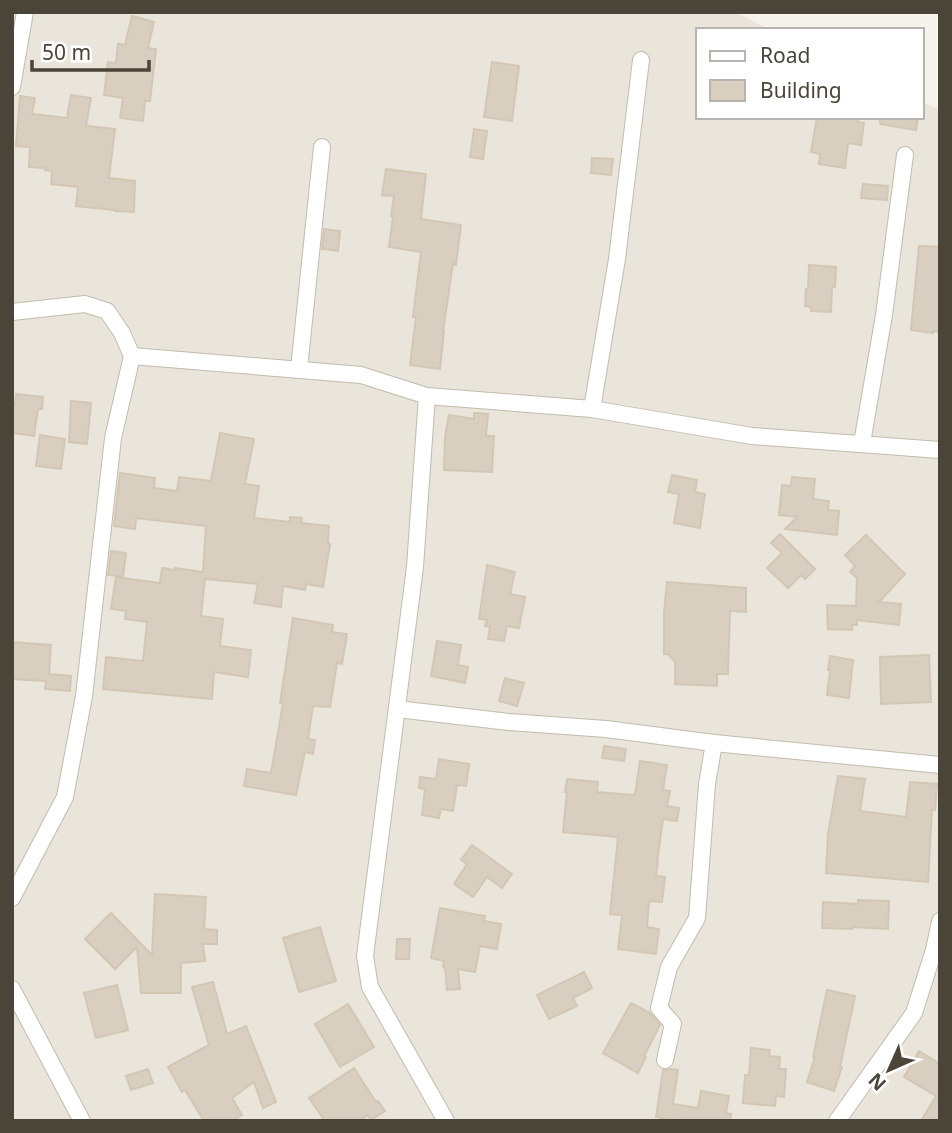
<svg xmlns="http://www.w3.org/2000/svg" width="952" height="1133" viewBox="0 0 952 1133" font-family="'Noto Sans',sans-serif">
  <style>
    .residential { fill: #eae5da }
    .building { fill: #d8cfc1; stroke: #d3c7b4; stroke-width: 2 }
    .lines { fill: none; stroke-linecap: round; stroke-linejoin: round }
    .minor-casing { stroke: #c2bbae; stroke-width: 18 }
    .minor { stroke: #fff; stroke-width: 16 }
  </style>
  <rect width="100%" height="100%" fill="#f6f3ec"/>
  <path class="residential" d="M12,12H735L771,30H698V117H922V102L940,110V1121H12Z"/>
  <g class="building">
    <path d="M132,16L154,22L148,48L156,49L150,101H145L143,121L120,118L123,98L104,95L108,62L116,63L118,44L125,45Z"/>
    <path d="M492,62L519,66L512,121L484,117Z"/>
    <path d="M71,95L91,98L86,126L115,129L109,178L135,181L134,212L115,211V210L76,206L78,187L51,184L52,171L45,170V168L29,167L30,147L16,146L20,96L35,98L32,114L67,118Z"/>
    <path d="M817,117H858V122L864,123L861,145L848,143L845,168L819,164L820,154L811,152Z"/>
    <path d="M880,117H918L916,130L880,124Z"/>
    <path d="M474,129L487,131L483,159L470,157Z"/>
    <path d="M592,158L613,159L611,175L591,173Z"/>
    <path d="M386,169L426,174L421,219L461,225L456,265L453,264L443,331H444L440,369L410,365L416,317H413L415,300L421,252L389,247L393,216H391L394,196L382,195Z"/>
    <path d="M863,184L888,186L887,200L861,198Z"/>
    <path d="M324,229L340,231L338,251L322,249Z"/>
    <path d="M919,246L940,247V332L933,331V333L911,330Z"/>
    <path d="M809,265L836,267L835,287H832L831,312L811,311V307L805,306L806,289H808Z"/>
    <path d="M16,394L43,397L42,409H38L34,436L12,433V404H15Z"/>
    <path d="M71,401L91,403L87,444L69,442Z"/>
    <path d="M474,413L488,414L486,436H494L492,472L444,470L445,437L449,415L474,419Z"/>
    <path d="M220,433L254,439L245,484L259,486L254,518L290,522V517L302,518L301,523L329,526L328,543L330,544L323,587L306,584L305,590L283,586L281,607L254,603L258,584L205,579L201,616L223,619L220,646L251,650L248,677L214,672L212,699L103,689L106,657L143,661L147,622L125,619L126,611L111,609L116,577L160,583L162,568L175,570V568L203,572L206,526L136,518L135,529L114,526L120,473L155,478L154,488L177,491L179,477L211,481Z"/>
    <path d="M40,435L65,439L61,469L36,466Z"/>
    <path d="M672,475L697,480L695,492L705,494L700,528L674,523L679,494L668,492Z"/>
    <path d="M792,477L815,479L813,499L829,501L828,510L839,511L837,535L785,529L797,517L779,515L782,485L791,486Z"/>
    <path d="M780,534L815,569L805,579L801,575L788,588L767,568L782,553L771,543Z"/>
    <path d="M866,535L905,574L879,602L901,604L899,625L857,620V625H852V630L828,629L827,605L856,606L857,578L850,572L855,566L845,555Z"/>
    <path d="M111,551L126,553L123,577L108,575Z"/>
    <path d="M487,565L515,572L510,594L525,597L519,628L507,626L504,641L488,639L490,627L485,626L487,620L479,619Z"/>
    <path d="M667,582L746,588V612L730,611L728,674H717V686L675,684V662L668,654H664V613Z"/>
    <path d="M293,618L333,625L332,632L347,634L342,664L337,663L330,707L313,706L308,739L315,740L313,754L305,752L296,795L244,786L247,769L271,773L283,703H280Z"/>
    <path d="M437,641L461,645L458,665L468,667L465,683L431,676Z"/>
    <path d="M12,642L51,645L49,674L71,676L70,691L45,689L46,681L12,679Z"/>
    <path d="M929,655L931,702L881,704L880,657Z"/>
    <path d="M830,656L853,660L849,698L827,695L830,670H828Z"/>
    <path d="M505,678L524,683L517,706L499,701Z"/>
    <path d="M604,746L626,749L624,761L602,758Z"/>
    <path d="M439,759L469,764L466,786L457,785L453,811L441,809L439,818L422,815L425,789L419,788L420,777L436,779Z"/>
    <path d="M640,761L667,765L663,790L670,791L667,806L679,808L677,821L663,819L657,862H658L656,876L665,877L662,902L649,901L647,927L659,929L656,954L618,949L622,915L610,914L618,837L563,832L567,792H565L567,779L598,782L597,792L635,795Z"/>
    <path d="M838,776L865,779L860,811L906,817L910,782L937,784L935,810L932,809L928,882L826,873L828,834Z"/>
    <path d="M472,845L512,874L502,888L487,877L473,897L454,884L467,864L461,860Z"/>
    <path d="M155,894L206,897L204,929L217,930V944H203L205,961L181,963V993H141L137,947L115,969L85,939L111,913L152,955Z"/>
    <path d="M858,900L889,901L888,929L852,927V929L822,928L823,902L858,904Z"/>
    <path d="M440,908L485,916L484,921L501,924L497,949L480,946L475,972L458,969L460,989L447,990L445,968L443,967L444,961L431,958Z"/>
    <path d="M320,927L336,981L299,992L283,938Z"/>
    <path d="M397,939H410L409,959H396Z"/>
    <path d="M584,972L592,988L573,998L577,1006L549,1019L537,995Z"/>
    <path d="M213,982L227,1034L246,1026L276,1102L263,1108L254,1082L232,1098L242,1115L232,1121H204L185,1090L182,1092L168,1067L209,1045L192,987Z"/>
    <path d="M117,985L128,1030L96,1038L84,993Z"/>
    <path d="M827,990L855,996L840,1067H842L834,1091L807,1082L815,1057H813Z"/>
    <path d="M631,1003L650,1013L660,1025L644,1056L646,1057L638,1073L603,1053Z"/>
    <path d="M348,1004L374,1047L340,1067L315,1024Z"/>
    <path d="M751,1048L770,1050L769,1056L780,1057L779,1069H786L784,1097L776,1096L775,1106L743,1103L745,1075H749Z"/>
    <path d="M919,1051L940,1064V1121H921L936,1096L904,1077Z"/>
    <path d="M354,1068L376,1102L378,1101L385,1111L371,1120L368,1115L359,1121H325L309,1098Z"/>
    <path d="M148,1069L153,1083L131,1090L126,1076Z"/>
    <path d="M671,1069L678,1070L673,1104L698,1108L701,1091L729,1096L726,1113L731,1114L730,1121H678L656,1117L663,1070Z"/>
  </g>
  <g class="lines">
    <defs>
      <g id="minor">
        <path d="M12,87L25,12"/>
        <path d="M12,312L85,304L107,311L122,333L132,356L113,438L84,696L65,797L12,898"/>
        <path d="M132,356L361,375L427,396L592,409L752,436L940,450"/>
        <path d="M299,369L322,147"/>
        <path d="M427,396L415,567L365,956L370,987L446,1121"/>
        <path d="M592,409L617,259L641,60"/>
        <path d="M862,443L884,315L905,155"/>
        <path d="M397,709L509,722L606,729L714,743L940,765"/>
        <path d="M12,989L82,1121"/>
        <path d="M665,1060L673,1024L659,1008L669,967L697,918L707,784L714,743"/>
        <path d="M837,1121L914,1013L934,950L940,921"/>
      </g>
    </defs>
    <use href="#minor" class="minor-casing"/>
    <use href="#minor" class="minor"/>
  </g>
  <rect width="952" height="1133" fill="none" stroke="#4b4439" stroke-width="28"/>
  <rect x="696" y="28" width="228" height="91" fill="#ffffff" stroke="#b7b4b0" stroke-width="2"/>
  <rect x="710" y="51" width="35" height="10" fill="#ffffff" stroke="#b7b4b0" stroke-width="2"/>
  <text x="760" y="63" font-size="21" fill="#4b4439">Road</text>
  <rect x="710" y="80" width="35" height="21" fill="#d8cfc1" stroke="#b7b4b0" stroke-width="2"/>
  <text x="760" y="98" font-size="21" fill="#4b4439">Building</text>
  <g transform="translate(889 1070) rotate(225)" stroke="#ffffff" stroke-width="5" paint-order="stroke">
  <path d="M0-5L12 26L0 18L-12 26Z" fill="#4b4439"/>
  <text y="-10" font-size="19" font-weight="bold" text-anchor="middle" fill="#4b4439">N</text>
  </g>
  <path d="M32 60v10h117v-10" fill="none" stroke="#4b4439" stroke-width="3.5"/>
  <text x="42" y="60" font-size="21" fill="#4b4439" stroke="#ffffff" stroke-width="5" paint-order="stroke">50 m</text>
</svg>
